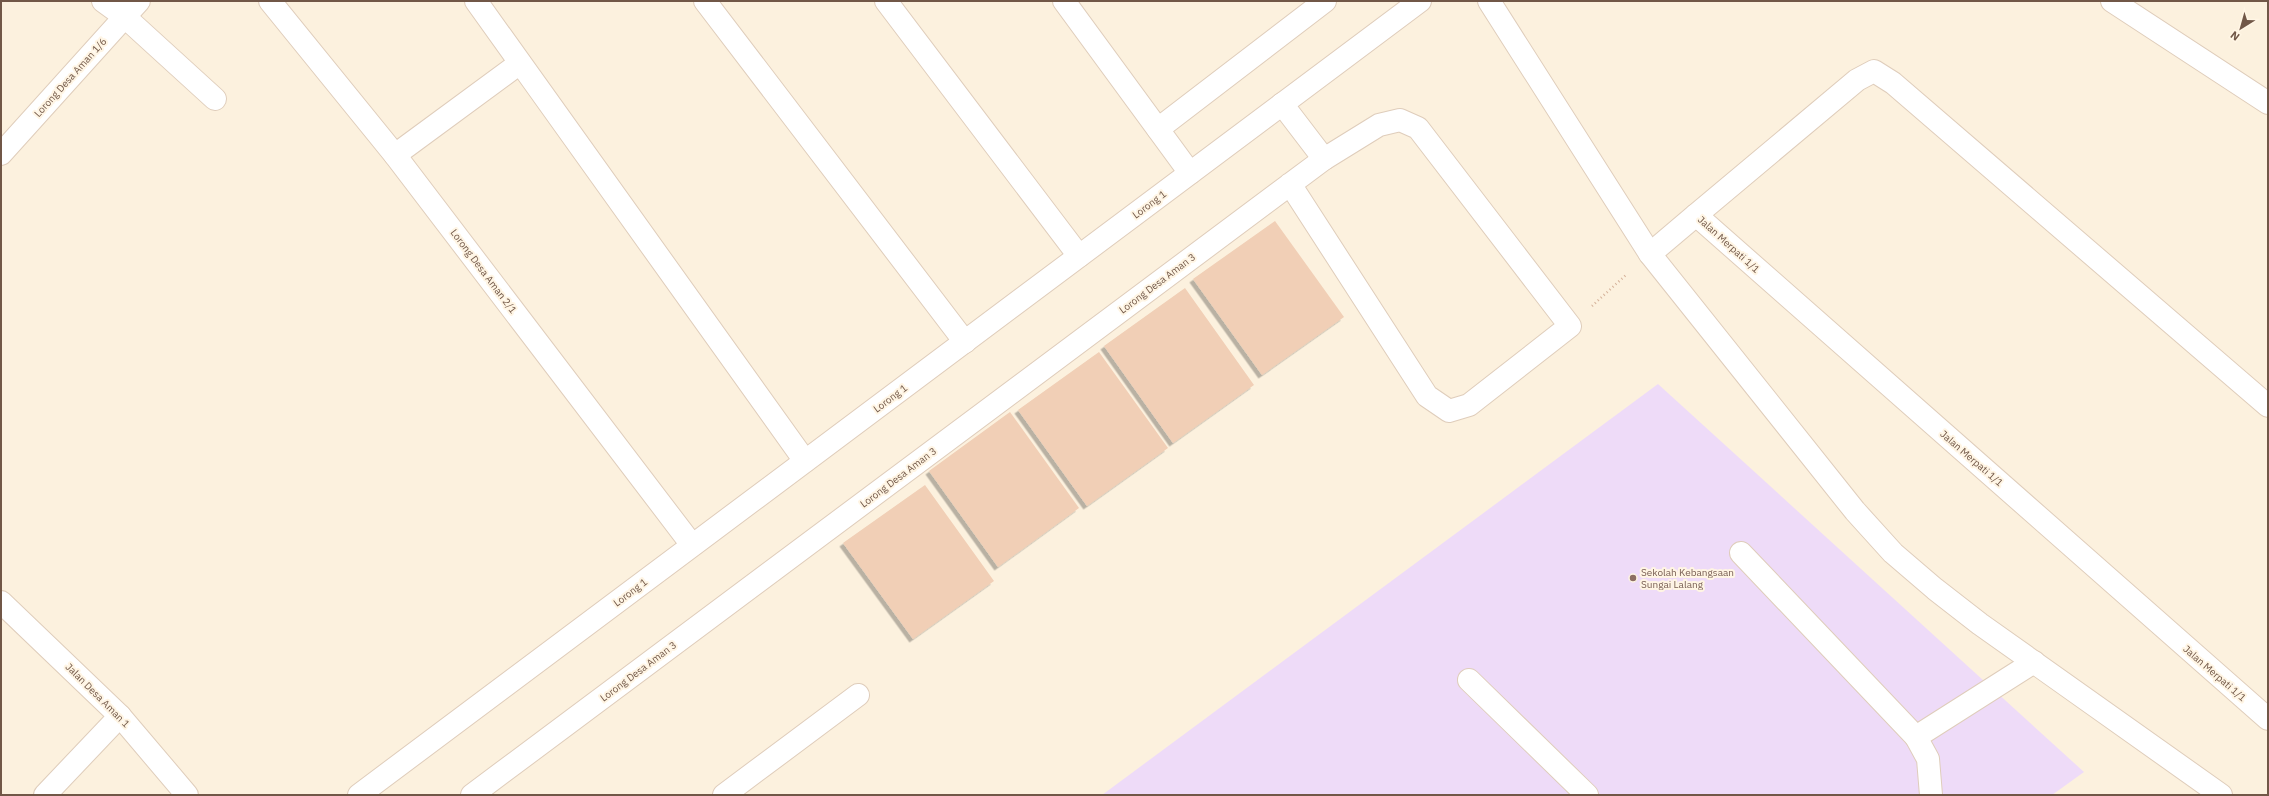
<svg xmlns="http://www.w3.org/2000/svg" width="2269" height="796" viewBox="0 0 2269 796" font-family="'IBM Plex Sans',sans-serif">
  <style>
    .education { fill: #eedbf8 }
    .building { fill: #f1cfb6; filter: url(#shadow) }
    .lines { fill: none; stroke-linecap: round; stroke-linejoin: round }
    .minor-casing { stroke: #dfcdbb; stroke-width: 24 }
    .path { stroke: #d5b29a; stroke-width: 2.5; stroke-dasharray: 1 3; stroke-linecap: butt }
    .minor { stroke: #fff; stroke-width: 22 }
    .education-dot { fill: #8d6e63; stroke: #fff5e4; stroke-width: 1.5 }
    .labels { text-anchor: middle; stroke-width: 4; stroke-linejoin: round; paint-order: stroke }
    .street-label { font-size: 10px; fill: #715747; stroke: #fff5e4 }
    .education-label { font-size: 10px; fill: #785e54; stroke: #fff5e4; text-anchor: start }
  </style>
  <defs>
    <filter id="shadow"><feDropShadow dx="-3.5" dy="3.5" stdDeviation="0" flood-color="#0004"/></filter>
  </defs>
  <rect width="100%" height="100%" fill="#fcf1de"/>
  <path class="education" d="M1658,384L2084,772L2052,795H1102Z"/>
  <g class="building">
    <path d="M1275,221L1344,317L1262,375L1193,279Z"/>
    <path d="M1185,288L1254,385L1173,443L1104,346Z"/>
    <path d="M1099,352L1168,448L1087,506L1018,410Z"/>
    <path d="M1010,412L1079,508L998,567L929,471Z"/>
    <path d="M925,485L994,581L913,639L843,543Z"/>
  </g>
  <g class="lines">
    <defs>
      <g id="minor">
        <path d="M103,1L125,17L215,99"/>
        <path d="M270,1L395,155L692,545"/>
        <path d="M476,1L805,461"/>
        <path d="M705,1L965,342"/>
        <path d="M886,1L1079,256"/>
        <path d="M1064,1L1190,173"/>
        <path d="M1489,1L1650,254L1855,511L1893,553L1935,589L1980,624L2221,795"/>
        <path d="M2112,1L2268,103"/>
        <path d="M1282,104L1324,159"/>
        <path d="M1158,129L1325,1"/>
        <path d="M1,154L139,1"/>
        <path d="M395,155L520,63"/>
        <path d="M1650,254L1696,215"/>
        <path d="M2268,406L1893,83L1874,71L1857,80L1696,215L2268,719"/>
        <path d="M1741,553L1916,737"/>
        <path d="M1,602L120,716L187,795"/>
        <path d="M1469,680L1587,795"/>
        <path d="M45,795L120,716"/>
        <path d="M359,795L1420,1"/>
        <path d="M472,795L1324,159L1379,125L1400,120L1418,128L1570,326L1469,405L1449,411L1427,396L1290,184"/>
        <path d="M724,795L858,695"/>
        <path d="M1931,795L1928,759L1916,737L2034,662"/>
      </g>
    </defs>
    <use href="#minor" class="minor-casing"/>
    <path class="path" d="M1592,306L1627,274"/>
    <use href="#minor" class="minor"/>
  </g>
  <circle class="education-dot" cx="1633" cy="578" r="4"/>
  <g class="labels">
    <g class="street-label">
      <text transform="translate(70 77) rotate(-48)" y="4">Lorong Desa Aman 1/6</text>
      <text transform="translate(1149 204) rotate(-37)" y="4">Lorong 1</text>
      <text transform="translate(1729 244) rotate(42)" y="4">Jalan Merpati 1/1</text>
      <text transform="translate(484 271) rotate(53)" y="4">Lorong Desa Aman 2/1</text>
      <text transform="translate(1157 283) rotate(-37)" y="4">Lorong Desa Aman 3</text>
      <text transform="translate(890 398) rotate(-37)" y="4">Lorong 1</text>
      <text transform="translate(1972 458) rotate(41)" y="4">Jalan Merpati 1/1</text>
      <text transform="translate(898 477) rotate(-37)" y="4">Lorong Desa Aman 3</text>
      <text transform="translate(630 592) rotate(-37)" y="4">Lorong 1</text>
      <text transform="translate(638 671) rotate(-37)" y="4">Lorong Desa Aman 3</text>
      <text transform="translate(2215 673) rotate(41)" y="4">Jalan Merpati 1/1</text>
      <text transform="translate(98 695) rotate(45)" y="4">Jalan Desa Aman 1</text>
    </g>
    <g class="education-label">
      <text x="1641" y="576">Sekolah Kebangsaan<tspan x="1641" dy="12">Sungai Lalang</tspan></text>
    </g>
  </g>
  <rect width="2269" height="796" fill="none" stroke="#715747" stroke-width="4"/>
  <g transform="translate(2241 28) rotate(217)" stroke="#fff5e4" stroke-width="3" paint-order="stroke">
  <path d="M0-3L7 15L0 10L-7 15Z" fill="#715747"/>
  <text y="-6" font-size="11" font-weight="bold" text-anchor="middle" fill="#715747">N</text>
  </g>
</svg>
